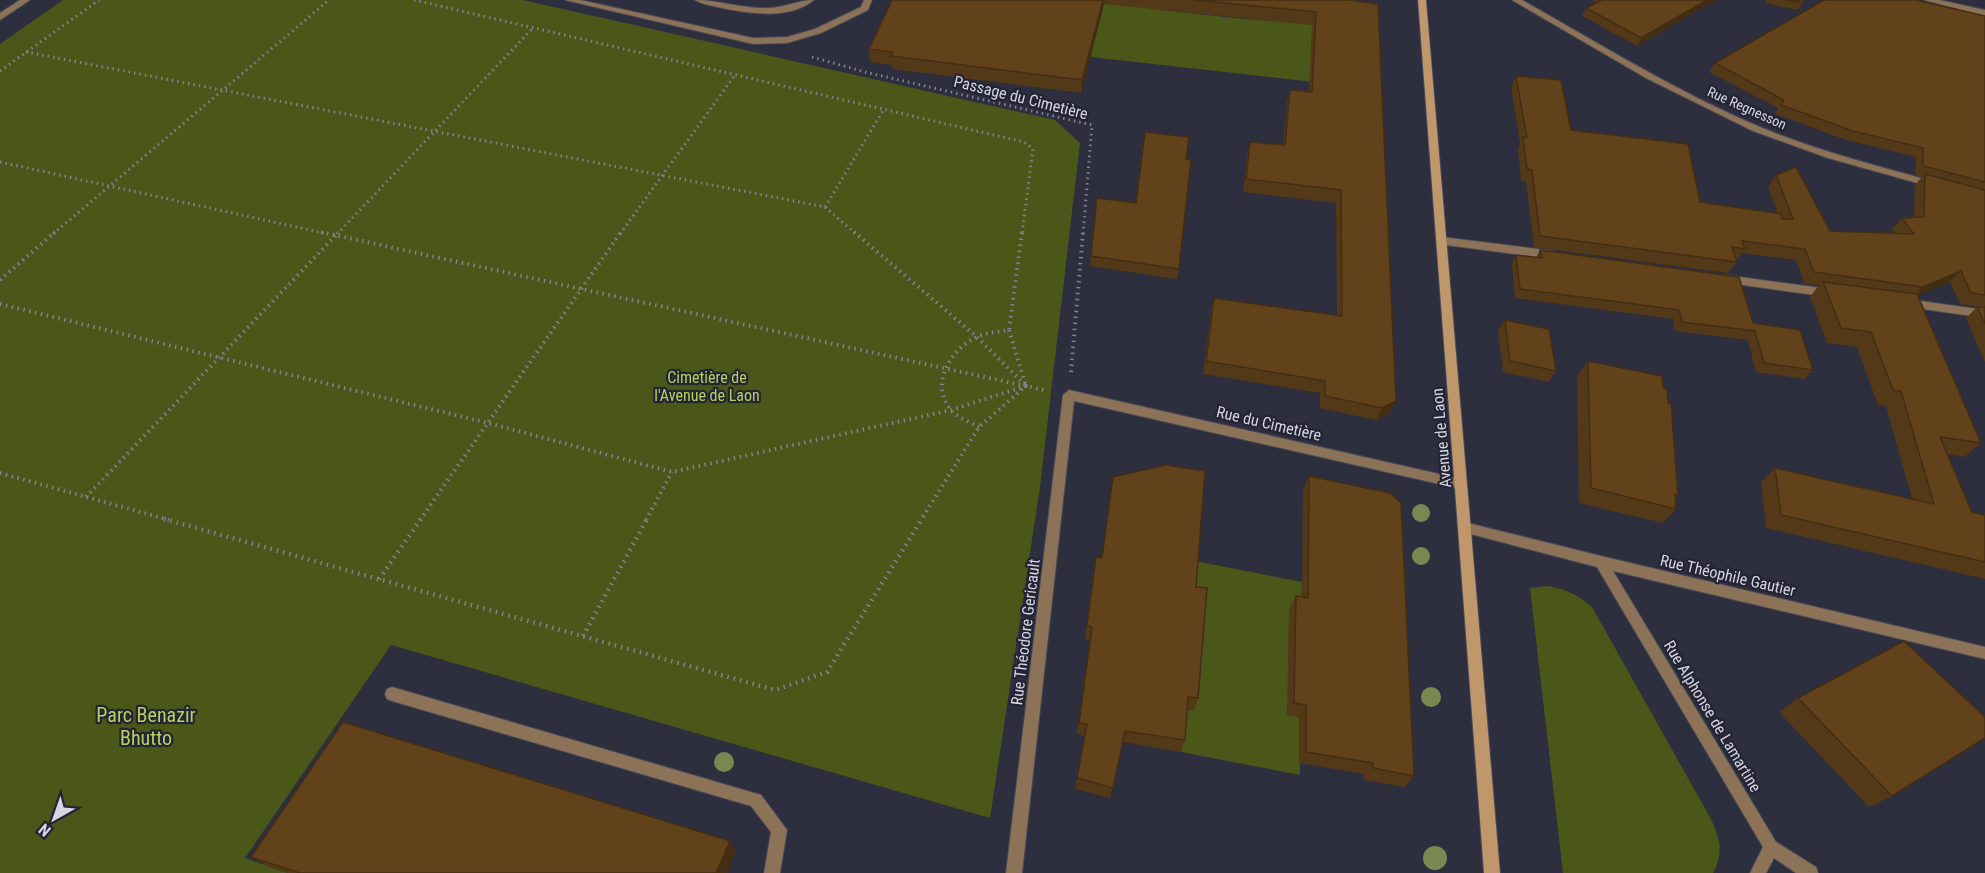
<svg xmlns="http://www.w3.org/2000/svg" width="1985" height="873" viewBox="0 0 1985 873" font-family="'Roboto Condensed',sans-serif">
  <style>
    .green { fill: #4a5719 }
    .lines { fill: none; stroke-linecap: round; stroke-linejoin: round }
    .lane-casing { stroke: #484958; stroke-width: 2 }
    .street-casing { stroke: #484958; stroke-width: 2 }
    .secondary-casing { stroke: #484958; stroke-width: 2 }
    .path-far2 { stroke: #818290; stroke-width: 3; stroke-dasharray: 1.5 4; stroke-linecap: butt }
    .path-far1 { stroke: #818290; stroke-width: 4; stroke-dasharray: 1.5 4.5; stroke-linecap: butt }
    .path { stroke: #818290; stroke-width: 4.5; stroke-dasharray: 1.5 5; stroke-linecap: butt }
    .lane { fill: #8c7256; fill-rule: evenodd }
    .street { fill: #8c7256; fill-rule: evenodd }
    .secondary { fill: #bf976a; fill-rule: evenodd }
    .tree { fill: #798850 }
    .wall { fill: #533917 }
    .shaded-wall { fill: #442e13 }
    .building { fill: #61421b; stroke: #442e13; stroke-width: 1.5 }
    .labels { text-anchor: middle; stroke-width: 4.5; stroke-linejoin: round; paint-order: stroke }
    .far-street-label { font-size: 14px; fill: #d5d6e1; stroke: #232434 }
    .street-label { font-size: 16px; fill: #d5d6e1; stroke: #232434 }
    .park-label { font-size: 16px; fill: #b8d15e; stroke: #232434 }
    .near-park-label { font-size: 20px; fill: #b8d15e; stroke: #232434 }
  </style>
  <rect width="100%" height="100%" fill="#2d2e3e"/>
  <g class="green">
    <path d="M63,0H523L1055,120L1080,143L1040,487L990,818L391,645L245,858L288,873H0V44Z"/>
    <path d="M941,0H1132L1152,9L1235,18L1285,22L1320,19L1332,84L1091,57L1093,46Z"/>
    <path d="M1195,561L1302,582L1301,611L1287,715L1299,717L1300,775L1181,752Z"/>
    <path d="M1547,586C1566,589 1578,595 1592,607L1711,819C1720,839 1724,853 1713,873H1563L1530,588Z"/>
  </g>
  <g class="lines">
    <defs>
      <g id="lane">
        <path d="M565,0H580L753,38L787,37L815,29L861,7L864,0H872L868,10L821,33L787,43L753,44Z"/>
        <path d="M392,687L761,795L787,830L780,873H764L771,832L751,806L392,701L387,699L385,694L387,689Z"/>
      </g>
      <g id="street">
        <path d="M20,0H30L0,20V13Z"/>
        <path d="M695,0C719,0 742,9 767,8C784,8 798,0 814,0C788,21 747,13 717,7C710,5 701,4 695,0Z"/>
        <path d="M1512,0H1522C1600,44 1677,92 1760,127C1818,151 1878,166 1939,183L1940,185L1935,188L1828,158L1753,131L1646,78Z"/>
        <path d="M1924,0H1939L1985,10V16Z"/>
        <path d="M1442,237L1553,251L1558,255L1553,259L1438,244L1437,241Z"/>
        <path d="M1725,275L1829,289L1834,293L1829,297L1721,282L1720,279Z"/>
        <path d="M1906,299L1985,310V318L1902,306L1901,303Z"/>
        <path d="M1069,390L1461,479L1465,480L1467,484L1465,488L1461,489L1074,401L1022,873H1006L1063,395Z"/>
        <path d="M1464,522L1601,556L1985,647V659L1613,571L1776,842L1816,867L1818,873H1796L1774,858L1766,873H1750L1763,847L1597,567L1459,531L1458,527L1459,523Z"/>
      </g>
      <path id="secondary" d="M1418,0H1426L1500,873H1484Z"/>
    </defs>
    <use href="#lane" class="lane-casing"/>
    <use href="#street" class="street-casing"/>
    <use href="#secondary" class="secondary-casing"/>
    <g class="path-far2">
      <path d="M414,0L1024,142L1033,149L1022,234"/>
      <path d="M26,52L825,207L856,234"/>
      <path d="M812,57L865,72L1092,125L1083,234"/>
      <path d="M0,71L99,0"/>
      <path d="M0,162L328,234"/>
      <path d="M825,207L884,109"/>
      <path d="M53,234L329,0"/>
      <path d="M337,234L533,28"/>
      <path d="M620,234L735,75"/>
    </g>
    <g class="path-far1">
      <path d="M321,232L1044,390"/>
      <path d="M854,232L977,337L1026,386L1009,330"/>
      <path d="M0,280L55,232"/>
      <path d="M0,304L488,423L672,472L951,410L1026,386L979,427L921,520"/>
      <path d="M1071,372L1083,232"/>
      <path d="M979,427C970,422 958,418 951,410C929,385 951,348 977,337C987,332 998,332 1009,330L1022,232"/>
      <path d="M0,473L169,520"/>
      <path d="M86,497L339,232"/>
      <path d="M420,520L621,232"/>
      <path d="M646,520L672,472"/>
    </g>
    <g class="path">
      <path d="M164,519L775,690L827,672L922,519"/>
      <path d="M379,579L421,519"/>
      <path d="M583,636L647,519"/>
    </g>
    <use href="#lane" class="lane"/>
    <use href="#street" class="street"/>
    <use href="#secondary" class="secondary"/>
  </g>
  <g class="tree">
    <circle cx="1421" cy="513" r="9"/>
    <circle cx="1421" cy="556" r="9"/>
    <circle cx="1431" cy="697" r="10"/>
    <circle cx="724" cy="762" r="10"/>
    <circle cx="1435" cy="858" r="12"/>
  </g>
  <g class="wall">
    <path d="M892,0H1349L1396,401L1390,413L1376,420L1320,408V393L1203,374L1211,311L1214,298L1337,315L1336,203L1243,192L1247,155L1250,142L1283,145L1287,103L1290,90L1309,92L1312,25L1104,4L1081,93L893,69L892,65L870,62L869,49Z"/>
    <path d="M1592,0H1716L1637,46L1582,16L1586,8L1597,3Z"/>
    <path d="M1765,0H1803V3L1798,10L1765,3Z"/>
    <path d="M1985,16V362L1966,318L1977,307L1960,304L1950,282L1918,295L1981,443L1964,457L1947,454L1972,512L1985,515V579L1766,528L1761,482L1775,468L1912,499L1886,406L1878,405L1857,347L1827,343L1810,297L1819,285L1805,284L1796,260L1742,253L1736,260L1737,262L1728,273L1534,247L1526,181H1521L1518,149L1520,144L1511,87L1516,76L1571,130L1700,202L1778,214L1768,187L1776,175L1830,231L1895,234L1892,229L1902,218L1914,217L1915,185L1922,177L1915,175L1916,157L1846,140L1775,114L1778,108L1709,72L1715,63Z"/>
    <path d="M1186,159L1179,269L1177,279L1090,266L1097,198L1136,203Z"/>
    <path d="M1540,250L1753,323L1813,370L1805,379L1756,372L1748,340L1675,331L1673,319L1515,298L1512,264L1516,255L1536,258Z"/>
    <path d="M1505,320L1556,371L1549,382L1503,372L1498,331Z"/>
    <path d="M1588,361L1663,388L1668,403L1678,495L1675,498L1676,509L1663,523L1579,503L1577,376Z"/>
    <path d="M1309,476L1414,776L1405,787L1364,780V774L1299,763V717L1287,715L1289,609L1296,596L1302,597L1303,491Z"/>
    <path d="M1094,572L1196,587L1198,698L1194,711L1187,710L1185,740L1181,752L1123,742L1110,798L1075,789L1085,736L1077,734L1090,640L1085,639Z"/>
    <path d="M1798,698L1892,796L1869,807L1779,712Z"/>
    <path d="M730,841L736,851L727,873H288L270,867L251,857Z"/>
  </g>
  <g class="shaded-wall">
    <path d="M1103,0H1105L1104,4L1081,93L1082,80Z"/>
    <path d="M1707,0H1716L1637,46L1641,38Z"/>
    <path d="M1961,271L1950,282L1912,298L1923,287Z"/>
    <path d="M1396,401L1390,413L1376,420L1382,408Z"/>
    <path d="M730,841L736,851L727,873H716Z"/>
  </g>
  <g class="building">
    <path d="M892,0H1103L1082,80L891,56L893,52L869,49Z"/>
    <path d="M1195,0H1349L1378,4L1396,401L1382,408L1325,396V381L1206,361L1214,298L1342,316L1341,190L1246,179L1250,142L1285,145L1290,90L1312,92L1316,12Z"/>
    <path d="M1602,0H1707L1641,38L1586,8Z"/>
    <path d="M1786,0H1803V3Z"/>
    <path d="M1824,0H1916L1985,16V182L1923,166V148L1853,131L1781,105L1784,100L1715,63Z"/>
    <path d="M1516,76L1561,80L1571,130L1688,144L1700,202L1781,214L1782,219H1793L1776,175L1796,167L1830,231L1914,234L1902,218L1924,217L1925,174L1985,190V295L1971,293L1961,271L1923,287L1814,272L1805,249L1742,241L1745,249L1732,247L1737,262L1540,236L1532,170L1527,169L1523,137L1527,138Z"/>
    <path d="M1145,132L1189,137L1186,159L1191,160L1179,269L1091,256L1097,198L1136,203Z"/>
    <path d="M1540,250L1739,277L1753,323L1800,330L1813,370L1764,363L1755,331L1682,322L1679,310L1520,289L1516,255L1542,258Z"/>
    <path d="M1823,282L1917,294L1981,443L1940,437L1972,512L1985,515V562L1781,515L1775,468L1934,504L1901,391L1893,390L1871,332L1841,328Z"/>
    <path d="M1977,307H1985V324Z"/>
    <path d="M1505,320L1549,329L1556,371L1510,361Z"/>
    <path d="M1588,361L1662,376L1663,388L1667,389L1668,403H1671L1678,495L1675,494L1676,509L1591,488Z"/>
    <path d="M1166,465L1205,471L1196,587L1207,588L1198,698L1188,697L1185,740L1125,731L1113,788L1077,778L1087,724L1079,723L1092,627L1087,625L1096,557L1102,558L1113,477Z"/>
    <path d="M1309,476L1390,493L1401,503L1414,776L1373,768V763L1306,752V705L1294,703L1296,596L1308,598Z"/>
    <path d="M1904,641L1985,717V738L1892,796L1798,698Z"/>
    <path d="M343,722L730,841L716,873H300L251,857Z"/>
  </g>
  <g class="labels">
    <g class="far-street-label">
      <text transform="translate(1747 108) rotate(24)" y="5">Rue Regnesson</text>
    </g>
    <g class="street-label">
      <text transform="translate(1021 97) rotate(14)" y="6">Passage du Cimetière</text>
      <text transform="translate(1269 423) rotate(13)" y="6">Rue du Cimetière</text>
      <text transform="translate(1441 438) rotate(-95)" y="6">Avenue de Laon</text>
      <text transform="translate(1728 575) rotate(13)" y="6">Rue Théophile Gautier</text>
      <text transform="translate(1025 632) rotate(-83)" y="6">Rue Théodore Gericault</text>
      <text transform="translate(1713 716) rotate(59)" y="6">Rue Alphonse de Lamartine</text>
    </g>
    <g class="park-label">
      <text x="707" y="383">Cimetière de<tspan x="707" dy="18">l'Avenue de Laon</tspan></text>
    </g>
    <g class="near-park-label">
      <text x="146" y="722">Parc Benazir<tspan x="146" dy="23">Bhutto</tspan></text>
    </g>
  </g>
  <g transform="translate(54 819) rotate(220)" stroke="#232434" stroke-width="4.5" paint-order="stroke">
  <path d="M0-4.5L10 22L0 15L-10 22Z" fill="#d5d6e1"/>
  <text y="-9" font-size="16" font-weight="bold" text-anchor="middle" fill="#d5d6e1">N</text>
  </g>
</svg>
